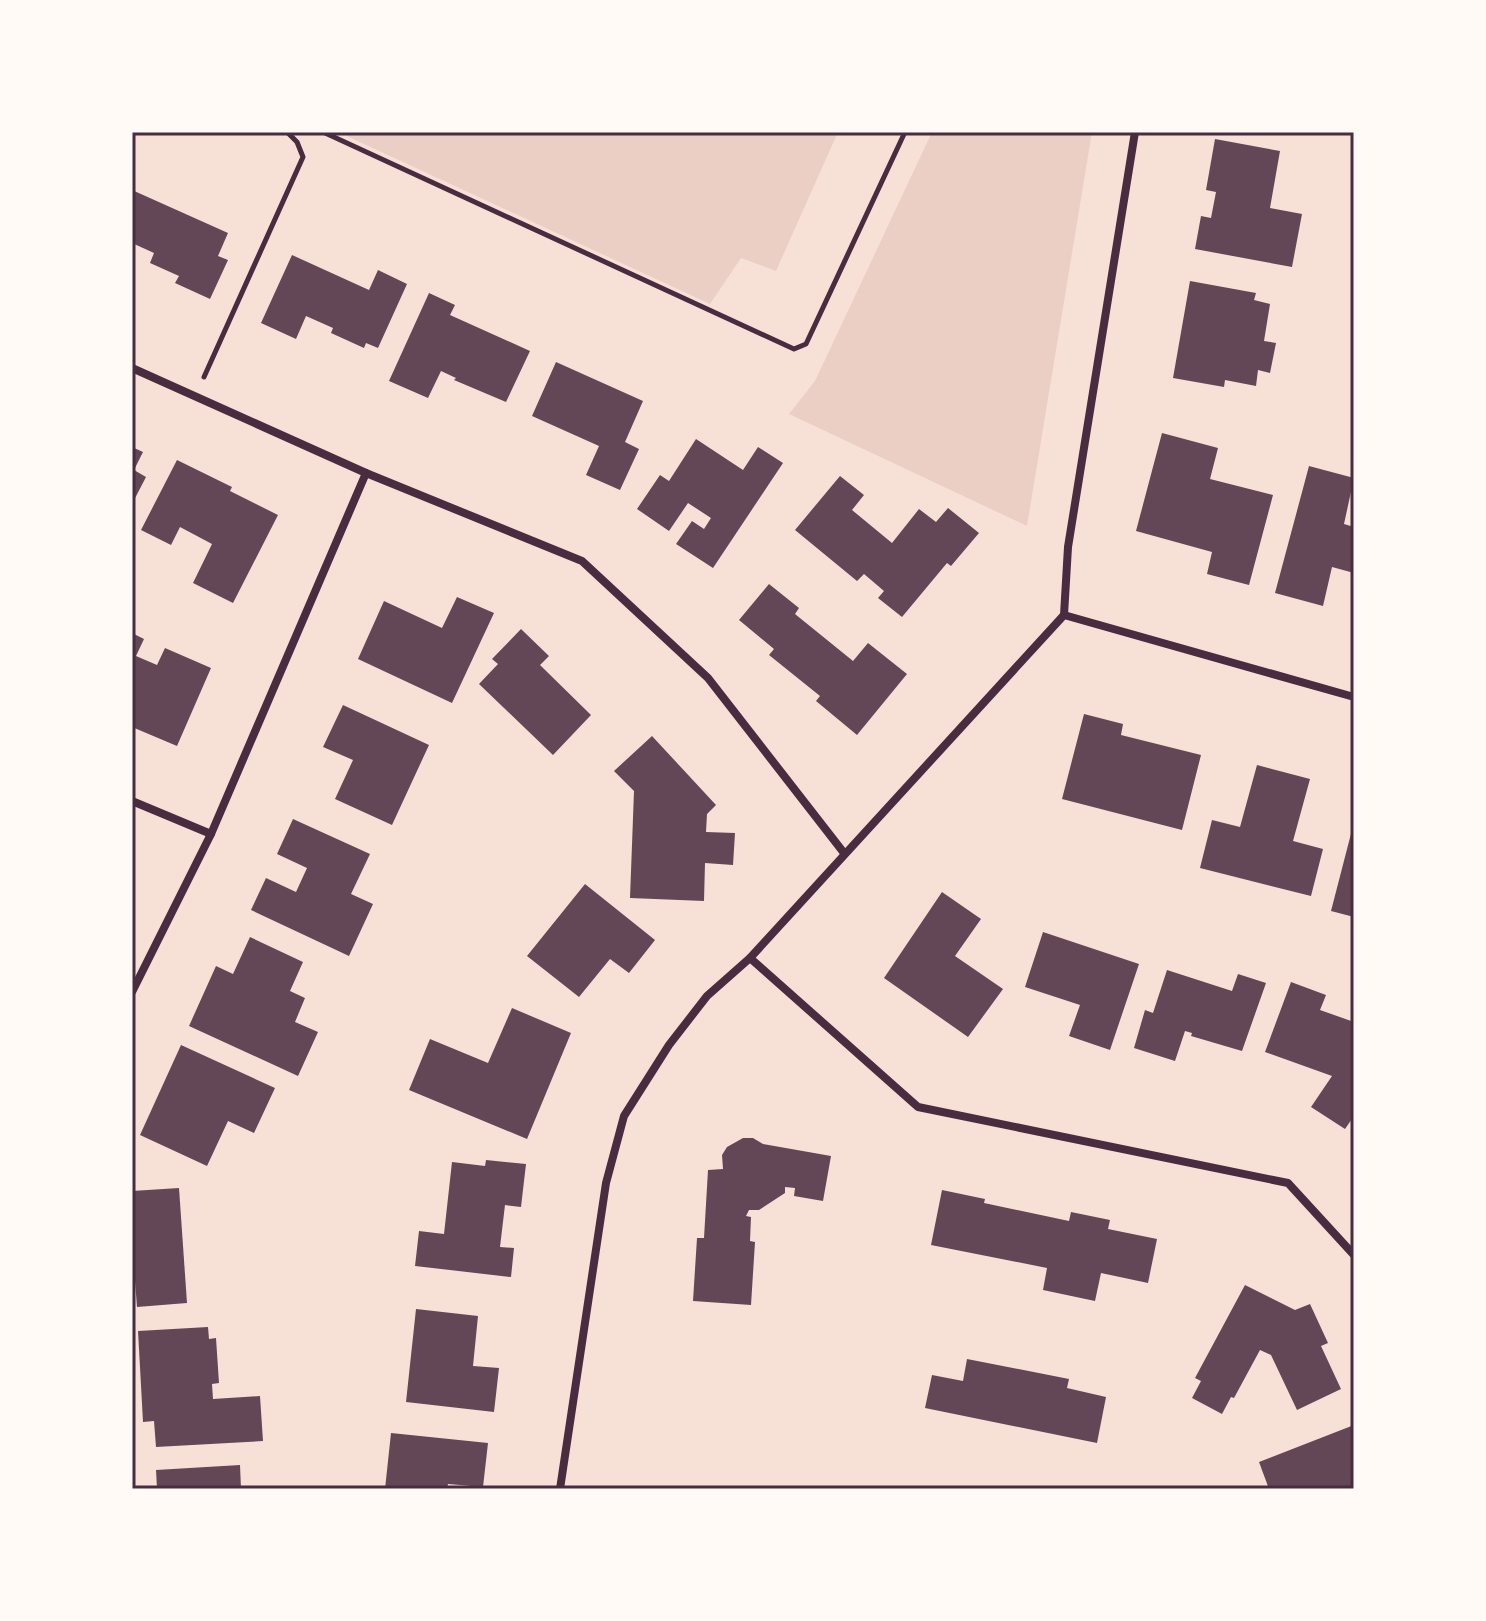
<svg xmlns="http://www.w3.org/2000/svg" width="1486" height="1621" viewBox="0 0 1486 1621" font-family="'Zilla Slab',serif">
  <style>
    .green { fill: #ebcfc5 }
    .building { fill: #644757 }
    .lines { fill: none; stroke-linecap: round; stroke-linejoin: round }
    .path { stroke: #4a2c40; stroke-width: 5 }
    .minor { stroke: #4a2c40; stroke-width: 8 }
    .neatline { fill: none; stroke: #4a2c40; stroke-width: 3 }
  </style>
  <rect width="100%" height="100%" fill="#f7e1d7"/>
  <g class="green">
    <path d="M338,132H838L776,271L741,258L710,304Z"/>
    <path d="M932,132H1092L1027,526L789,414L815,381Z"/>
  </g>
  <g class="building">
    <path d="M1215,139L1280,151L1270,208L1302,214L1292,267L1195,249L1201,216L1211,218L1216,192L1206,190Z"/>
    <path d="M132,190L228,233L218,256L228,260L210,299L175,283L179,276L150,263L154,253L132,243Z"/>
    <path d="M292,255L369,290L378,270L407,284L378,348L366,343L364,348L331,333L333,328L306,316L296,339L261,323Z"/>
    <path d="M1190,281L1256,293L1254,300L1270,304L1264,341L1276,343L1270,373L1258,370L1256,386L1225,380L1224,387L1173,378Z"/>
    <path d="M429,293L455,305L450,315L530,351L506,402L454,380L456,378L441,371L428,398L389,381Z"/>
    <path d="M556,362L643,401L625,442L639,449L620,490L586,475L599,446L532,416Z"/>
    <path d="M1162,433L1218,448L1210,479L1273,495L1249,585L1207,574L1212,552L1136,531Z"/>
    <path d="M696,439L743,470L758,447L783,463L713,568L676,544L692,521L704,529L711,518L688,503L669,531L637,509L660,475L669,481Z"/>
    <path d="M132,447L143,452L134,470L146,477L132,504Z"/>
    <path d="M177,460L232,487L230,491L278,515L233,603L193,583L212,544L180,527L171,545L141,530Z"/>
    <path d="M1309,466L1354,478L1344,524L1354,527V573L1332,567L1323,606L1275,593Z"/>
    <path d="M840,476L864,495L852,510L892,543L919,509L936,522L948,508L979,533L951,566L947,563L902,617L878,598L884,591L864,574L857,581L795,530Z"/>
    <path d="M769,584L799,608L795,614L853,661L868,643L907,674L857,735L816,701L820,696L769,655L774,649L739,620Z"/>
    <path d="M457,597L494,613L452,703L358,659L384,601L442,628Z"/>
    <path d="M521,629L549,656L540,665L591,715L553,755L479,684L498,664L492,659Z"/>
    <path d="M132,633L144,639L136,656L157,665L165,648L211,668L177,746L132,727Z"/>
    <path d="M343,705L429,745L392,825L335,799L353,760L323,747Z"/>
    <path d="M1084,714L1123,724L1121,735L1201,755L1182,830L1062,799Z"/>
    <path d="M652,736L716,805L707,814L706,832L735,833L733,865L705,863L704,901L630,898L634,791L614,771Z"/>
    <path d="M1257,765L1310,779L1293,841L1323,849L1311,896L1200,868L1212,820L1240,827Z"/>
    <path d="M293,819L370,854L351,894L373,904L349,956L251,910L266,878L296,892L307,868L277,854Z"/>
    <path d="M1353,826H1354V917L1331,911Z"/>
    <path d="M585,884L655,940L629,973L610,959L579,997L527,956Z"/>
    <path d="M942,892L981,919L955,956L1003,989L968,1037L884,978Z"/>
    <path d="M1043,932L1139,964L1110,1050L1069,1036L1080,1005L1025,987Z"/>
    <path d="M250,937L303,962L290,991L305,998L295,1022L318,1032L298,1076L189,1026L216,966L233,974Z"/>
    <path d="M1167,970L1232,991L1238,974L1266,983L1242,1051L1191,1036L1192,1033L1185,1031L1175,1061L1134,1048L1145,1010L1153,1013Z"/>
    <path d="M1291,982L1326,995L1320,1010L1354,1022V1116L1345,1129L1311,1107L1332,1076L1265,1052Z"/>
    <path d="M512,1008L571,1033L527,1139L409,1090L430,1039L488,1063Z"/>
    <path d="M181,1045L275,1088L254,1133L228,1121L207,1166L140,1135Z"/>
    <path d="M743,1138H753L763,1144L831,1156L823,1201L794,1196L795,1188L785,1187V1193L759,1210H749L746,1216L751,1217L750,1241L755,1242L751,1305L693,1301L697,1238H704L708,1170L723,1169L722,1155L727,1147Z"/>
    <path d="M486,1160L526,1164L521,1207L505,1205L500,1247L514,1248L511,1277L415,1266L419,1231L444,1234L452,1162L485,1166Z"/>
    <path d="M179,1188L187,1303L137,1307L132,1242V1191Z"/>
    <path d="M942,1190L985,1199L984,1203L1069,1221L1071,1212L1110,1220L1108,1229L1157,1239L1148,1283L1101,1273L1095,1301L1043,1290L1047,1268L931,1245Z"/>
    <path d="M1245,1285L1295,1310L1310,1304L1328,1343L1321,1346L1341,1389L1297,1410L1271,1355L1260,1350L1234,1398L1231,1397L1222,1414L1192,1398L1201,1381L1195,1378Z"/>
    <path d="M416,1309L478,1316L473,1366L499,1368L494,1412L406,1402Z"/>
    <path d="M208,1327L209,1339L216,1338L219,1383L212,1384L213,1399L260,1396L263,1441L156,1447L154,1421L143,1422L138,1331Z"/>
    <path d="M967,1359L1069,1379L1067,1388L1106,1397L1097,1443L925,1408L932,1375L963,1381Z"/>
    <path d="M1354,1425V1489H1269L1259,1462Z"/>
    <path d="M391,1433L488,1443L483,1487L448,1484L447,1489H385Z"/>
    <path d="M240,1465L241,1489H157L156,1470Z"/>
  </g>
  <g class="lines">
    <g class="path">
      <path d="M323,132L794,349L806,344L905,132"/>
      <path d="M204,377L303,157L297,142L287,132"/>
    </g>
    <g class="minor">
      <path d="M132,368L366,473L582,561L708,678L844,853"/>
      <path d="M1064,615L1354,697"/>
      <path d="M132,801L211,834"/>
      <path d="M750,958L918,1107L1288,1183L1354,1255"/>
      <path d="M132,992L211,834L366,473"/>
      <path d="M560,1489L606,1183L624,1116L669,1045L707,996L750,958L1064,615L1068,547L1135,132"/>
    </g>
  </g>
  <rect width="1486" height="1621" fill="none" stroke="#fffaf5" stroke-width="268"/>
  <rect x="134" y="134" width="1218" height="1353" class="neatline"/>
</svg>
